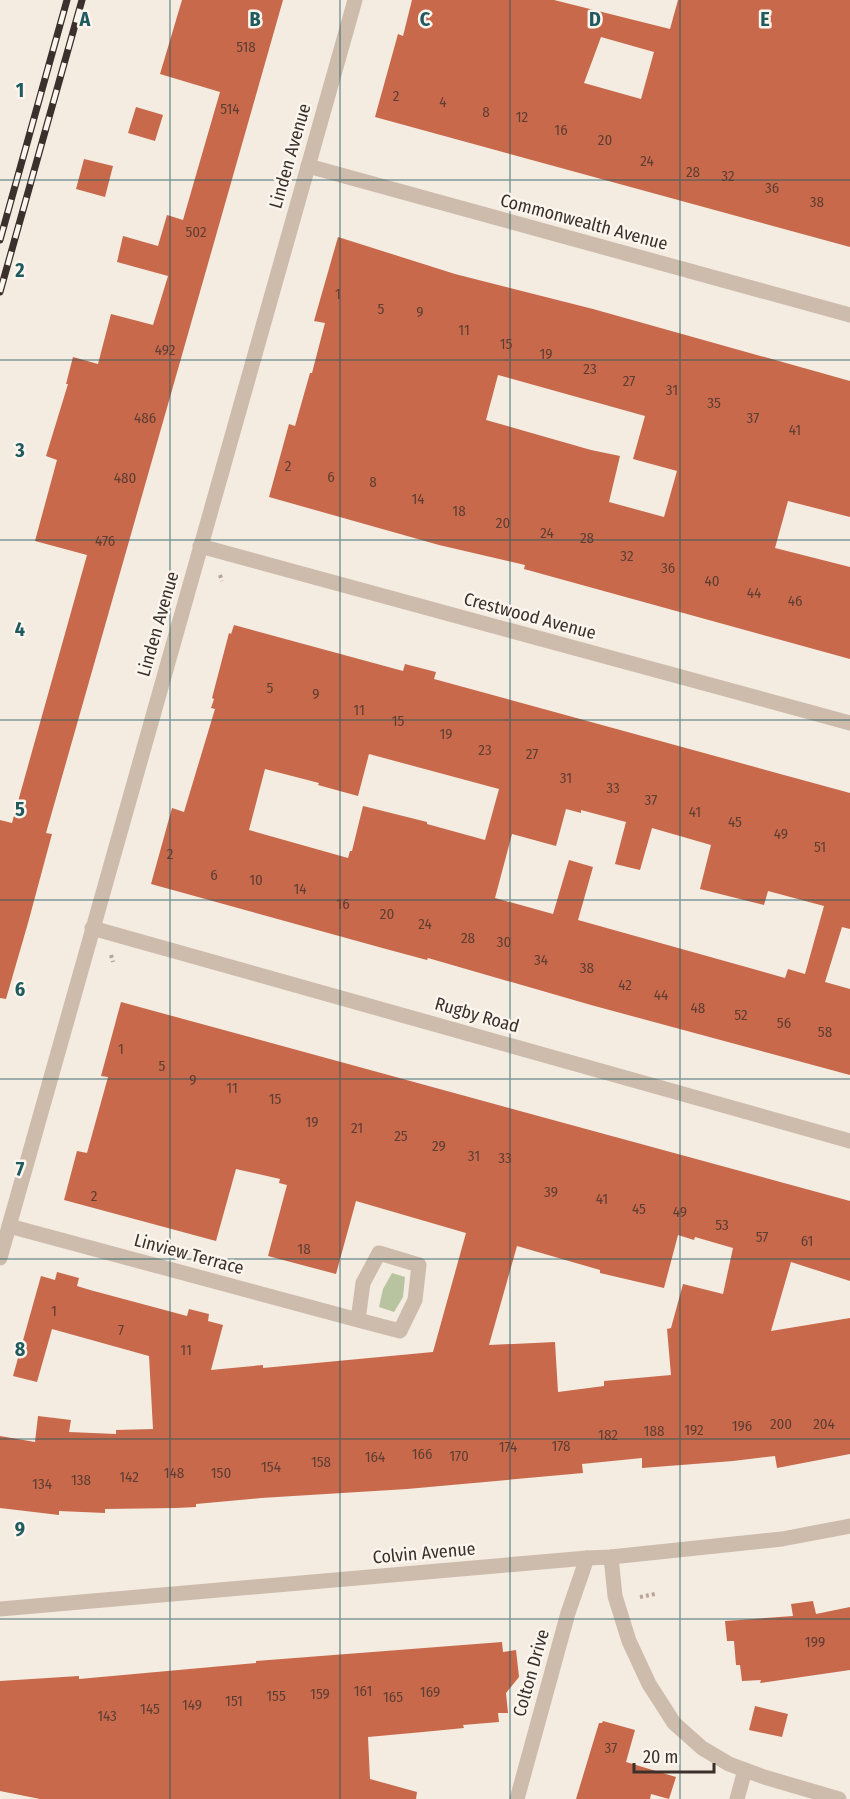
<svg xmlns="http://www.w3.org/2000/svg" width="850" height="1799" viewBox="0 0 850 1799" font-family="'Fira Sans Condensed',sans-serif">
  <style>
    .green { fill: #b8c4a0 }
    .building { fill: #c8694b; fill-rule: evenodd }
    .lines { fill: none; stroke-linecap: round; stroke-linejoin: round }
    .path { stroke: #b9a596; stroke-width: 4; stroke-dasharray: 3 3; stroke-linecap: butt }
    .service { stroke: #cdbbac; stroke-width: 15 }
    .minor { stroke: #cdbbac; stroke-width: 15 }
    .tertiary { stroke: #cdbbac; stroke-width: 15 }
    .rail-casing { stroke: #3b302b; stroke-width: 7 }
    .rail { stroke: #fbf5ee; stroke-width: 4.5; stroke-dasharray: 14; stroke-linecap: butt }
    .grid { fill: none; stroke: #1f5a5e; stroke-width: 1.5; stroke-opacity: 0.55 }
    .labels { text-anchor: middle; stroke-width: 5; stroke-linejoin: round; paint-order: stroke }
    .number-label { font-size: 15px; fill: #5e3e33 }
    .street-label { font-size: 18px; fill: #3b302b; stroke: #fbf5ee }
    .grid-label { font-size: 20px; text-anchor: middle; font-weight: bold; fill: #1f5a5e; stroke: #fbf5ee; stroke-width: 5; stroke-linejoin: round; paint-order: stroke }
  </style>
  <rect width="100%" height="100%" fill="#f4ebe1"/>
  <path class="green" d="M392,1273L405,1277L403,1297L394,1312L379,1307L383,1289Z"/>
  <g class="building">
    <path d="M182,0H283L46,833L52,834L28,923L6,999L0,998V820L12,823L87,555L35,541L57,460L46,456L68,384H66L73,357L98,364L111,314L153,325L168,276L117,262L123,236L158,246L167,215L183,220L220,92L160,74Z"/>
    <path d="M412,0H554L670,29L678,0H850V247L375,117L398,34L403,36ZM601,37L654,52L641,99L584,83Z"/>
    <path d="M136,107L163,115L155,141L128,133Z"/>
    <path d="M84,159L113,166L105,197L76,189Z"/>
    <path d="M338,237L455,274L593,309L850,381V517L788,501L775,548L850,567V659L524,569L525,565L439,545L269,497L289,424L295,426L310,373H312L325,323L314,321ZM498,375L645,416L633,459L677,471L664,517L609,502L620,456L591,450L486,420Z"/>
    <path d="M234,625L403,671L405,664L436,672L434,679L850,793V929L842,927L825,982L850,989V1075L591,1005L428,958L427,960L386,949L151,884L172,808L184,812L215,709L211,708L214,699L212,698L229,633L231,634ZM369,754L499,789L485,840L427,824V822L363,806L352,851H350L348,858L249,830L265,769L319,783L318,785L358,796ZM566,809L581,813V810L626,822L615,864L640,870L652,828L711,845L700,889L764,905L768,891L824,906L805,974L788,969L785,978L578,920L593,867L569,860L553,914L495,898L512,834L556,846Z"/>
    <path d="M121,1002L850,1201V1281L791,1262L771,1331L850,1318V1454L777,1468L775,1456L733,1461L642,1468V1458L582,1464L583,1473L407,1489L261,1498L196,1504V1507L176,1508L105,1509V1513L59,1511V1515L0,1508V1436L35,1442L38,1416L71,1420L69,1432L116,1434V1430L153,1429L149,1356L52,1329L37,1382L13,1376L41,1276L55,1280L57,1272L79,1278L77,1286L90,1290L187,1316L189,1309L209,1314L208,1321L223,1325L211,1370L263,1365V1368L433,1352L466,1233L356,1201L336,1274L268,1256L287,1185L279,1183L280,1179L236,1169L216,1241L64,1200L77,1151L87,1153L108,1077L101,1076ZM678,1235L694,1240L695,1237L733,1248L723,1294L683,1284L671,1328L667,1329L671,1375L604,1381V1386L558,1392L555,1342L489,1345L517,1246L600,1270V1273L664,1288Z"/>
    <path d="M813,1601L816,1614L850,1607V1670L760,1683L761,1680L742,1681L740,1665H736L734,1641H727L725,1621L793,1616L791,1604Z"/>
    <path d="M502,1642L503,1652L516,1650L519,1677L506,1693L508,1713H498L499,1722L463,1725L464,1728L423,1732L368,1737L370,1779L417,1792L416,1799H40L0,1791V1681L79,1676V1679L256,1663V1661Z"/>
    <path d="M755,1706L788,1714L782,1737L749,1730Z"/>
    <path d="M603,1721L635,1730L626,1762L676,1777L669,1799L651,1794L650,1799H576L599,1723H602Z"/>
  </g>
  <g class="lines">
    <g class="path">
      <path d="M220,575L222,581"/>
      <path d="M111,955L113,962"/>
      <path d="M640,1597L655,1594"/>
    </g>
    <path class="service" d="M737,1799L745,1770"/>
    <g class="minor">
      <path d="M308,166L850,315"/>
      <path d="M200,546L850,723"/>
      <path d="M92,928L850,1141"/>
      <path d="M9,1226L50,1237L358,1320L400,1331L415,1300L419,1265L379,1253L363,1283L358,1320"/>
      <path d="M0,1258L355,0"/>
      <path d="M611,1557L615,1596L629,1641L649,1684L674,1723L702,1748L729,1764L764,1777L839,1799"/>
      <path d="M517,1799L568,1613L587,1558"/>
    </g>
    <path class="tertiary" d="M0,1609L587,1558L611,1557L782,1539L850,1526"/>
    <defs>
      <g id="rail">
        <path d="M0,240L67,0"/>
        <path d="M0,292L82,0"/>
      </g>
    </defs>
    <use href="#rail" class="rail-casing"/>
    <use href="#rail" class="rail"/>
  </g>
  <path class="grid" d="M170,0V1799M340,0V1799M510,0V1799M680,0V1799M0,180H850M0,360H850M0,540H850M0,720H850M0,900H850M0,1079H850M0,1259H850M0,1439H850M0,1619H850"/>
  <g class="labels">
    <g class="number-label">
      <text x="246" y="52">518</text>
      <text x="396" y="101">2</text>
      <text x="443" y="107">4</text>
      <text x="230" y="114">514</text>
      <text x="486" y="117">8</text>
      <text x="522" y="122">12</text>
      <text x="561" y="135">16</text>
      <text x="605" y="145">20</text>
      <text x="647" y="166">24</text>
      <text x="693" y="177">28</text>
      <text x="728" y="181">32</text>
      <text x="772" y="193">36</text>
      <text x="817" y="207">38</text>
      <text x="196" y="237">502</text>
      <text x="338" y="299">1</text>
      <text x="381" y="314">5</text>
      <text x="420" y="317">9</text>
      <text x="464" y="335">11</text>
      <text x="506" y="349">15</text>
      <text x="165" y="355">492</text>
      <text x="546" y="359">19</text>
      <text x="590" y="374">23</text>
      <text x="629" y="386">27</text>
      <text x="672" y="395">31</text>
      <text x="714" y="408">35</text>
      <text x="145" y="423">486</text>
      <text x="753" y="423">37</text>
      <text x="795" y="435">41</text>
      <text x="288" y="471">2</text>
      <text x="331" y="482">6</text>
      <text x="125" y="483">480</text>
      <text x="373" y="487">8</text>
      <text x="418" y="504">14</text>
      <text x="459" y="516">18</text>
      <text x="503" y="528">20</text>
      <text x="547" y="538">24</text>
      <text x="587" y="543">28</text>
      <text x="105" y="546">476</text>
      <text x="627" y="561">32</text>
      <text x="668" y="573">36</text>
      <text x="712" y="586">40</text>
      <text x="754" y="598">44</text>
      <text x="795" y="606">46</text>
      <text x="270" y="693">5</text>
      <text x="316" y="699">9</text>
      <text x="359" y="715">11</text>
      <text x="398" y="726">15</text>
      <text x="446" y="739">19</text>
      <text x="485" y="755">23</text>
      <text x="532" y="759">27</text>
      <text x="566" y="783">31</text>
      <text x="613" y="793">33</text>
      <text x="651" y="805">37</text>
      <text x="695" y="817">41</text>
      <text x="735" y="827">45</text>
      <text x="781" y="839">49</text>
      <text x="820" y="852">51</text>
      <text x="170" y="859">2</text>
      <text x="214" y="880">6</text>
      <text x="256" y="885">10</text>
      <text x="300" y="894">14</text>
      <text x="343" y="909">16</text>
      <text x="387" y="919">20</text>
      <text x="425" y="929">24</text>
      <text x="468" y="943">28</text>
      <text x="504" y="947">30</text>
      <text x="541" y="965">34</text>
      <text x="587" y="973">38</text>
      <text x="625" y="990">42</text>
      <text x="661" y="1000">44</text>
      <text x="698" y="1013">48</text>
      <text x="741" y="1020">52</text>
      <text x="784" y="1028">56</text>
      <text x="825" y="1037">58</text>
      <text x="121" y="1054">1</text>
      <text x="162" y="1071">5</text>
      <text x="193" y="1085">9</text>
      <text x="232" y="1093">11</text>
      <text x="275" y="1104">15</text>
      <text x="312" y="1127">19</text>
      <text x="357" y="1133">21</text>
      <text x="401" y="1141">25</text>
      <text x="439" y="1151">29</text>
      <text x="474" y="1161">31</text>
      <text x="505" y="1163">33</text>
      <text x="551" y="1197">39</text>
      <text x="94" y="1201">2</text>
      <text x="602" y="1204">41</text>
      <text x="639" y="1214">45</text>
      <text x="680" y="1217">49</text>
      <text x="722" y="1230">53</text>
      <text x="762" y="1242">57</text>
      <text x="807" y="1246">61</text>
      <text x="304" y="1254">18</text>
      <text x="54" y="1316">1</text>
      <text x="121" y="1335">7</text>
      <text x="186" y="1355">11</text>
      <text x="781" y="1429">200</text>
      <text x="824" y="1429">204</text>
      <text x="742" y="1431">196</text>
      <text x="694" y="1435">192</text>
      <text x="654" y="1436">188</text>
      <text x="608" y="1440">182</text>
      <text x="561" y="1451">178</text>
      <text x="508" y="1452">174</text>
      <text x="422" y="1459">166</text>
      <text x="459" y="1461">170</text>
      <text x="375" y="1462">164</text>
      <text x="321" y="1467">158</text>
      <text x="271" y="1472">154</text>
      <text x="174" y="1478">148</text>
      <text x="221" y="1478">150</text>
      <text x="129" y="1482">142</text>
      <text x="81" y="1485">138</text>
      <text x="42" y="1489">134</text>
      <text x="815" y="1647">199</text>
      <text x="363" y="1696">161</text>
      <text x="430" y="1697">169</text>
      <text x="320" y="1699">159</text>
      <text x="276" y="1701">155</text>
      <text x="393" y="1702">165</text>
      <text x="234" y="1706">151</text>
      <text x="192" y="1710">149</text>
      <text x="150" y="1714">145</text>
      <text x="107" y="1721">143</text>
      <text x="611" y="1753">37</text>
    </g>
    <g class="street-label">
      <text transform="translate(290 156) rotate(-74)" y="6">Linden Avenue</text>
      <text transform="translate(584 222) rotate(15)" y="6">Commonwealth Avenue</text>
      <text transform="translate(530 616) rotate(15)" y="6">Crestwood Avenue</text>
      <text transform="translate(158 624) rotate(-74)" y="6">Linden Avenue</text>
      <text transform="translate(477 1015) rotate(16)" y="6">Rugby Road</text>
      <text transform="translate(189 1254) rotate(15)" y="6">Linview Terrace</text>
      <text transform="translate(424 1553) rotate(-5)" y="6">Colvin Avenue</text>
      <text transform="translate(531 1673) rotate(-74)" y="6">Colton Drive</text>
    </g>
  </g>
  <g class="grid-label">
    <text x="85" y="26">A</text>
    <text x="255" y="26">B</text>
    <text x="425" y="26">C</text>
    <text x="595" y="26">D</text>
    <text x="765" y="26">E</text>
    <text x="20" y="97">1</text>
    <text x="20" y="277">2</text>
    <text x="20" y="457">3</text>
    <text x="20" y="636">4</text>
    <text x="20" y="816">5</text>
    <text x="20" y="996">6</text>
    <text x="20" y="1176">7</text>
    <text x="20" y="1356">8</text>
    <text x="20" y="1536">9</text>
  </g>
  <path d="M634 1763v9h80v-9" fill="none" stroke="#3b302b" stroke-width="3"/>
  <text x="643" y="1763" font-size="18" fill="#3b302b" stroke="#fbf5ee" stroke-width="4.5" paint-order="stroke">20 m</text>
</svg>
